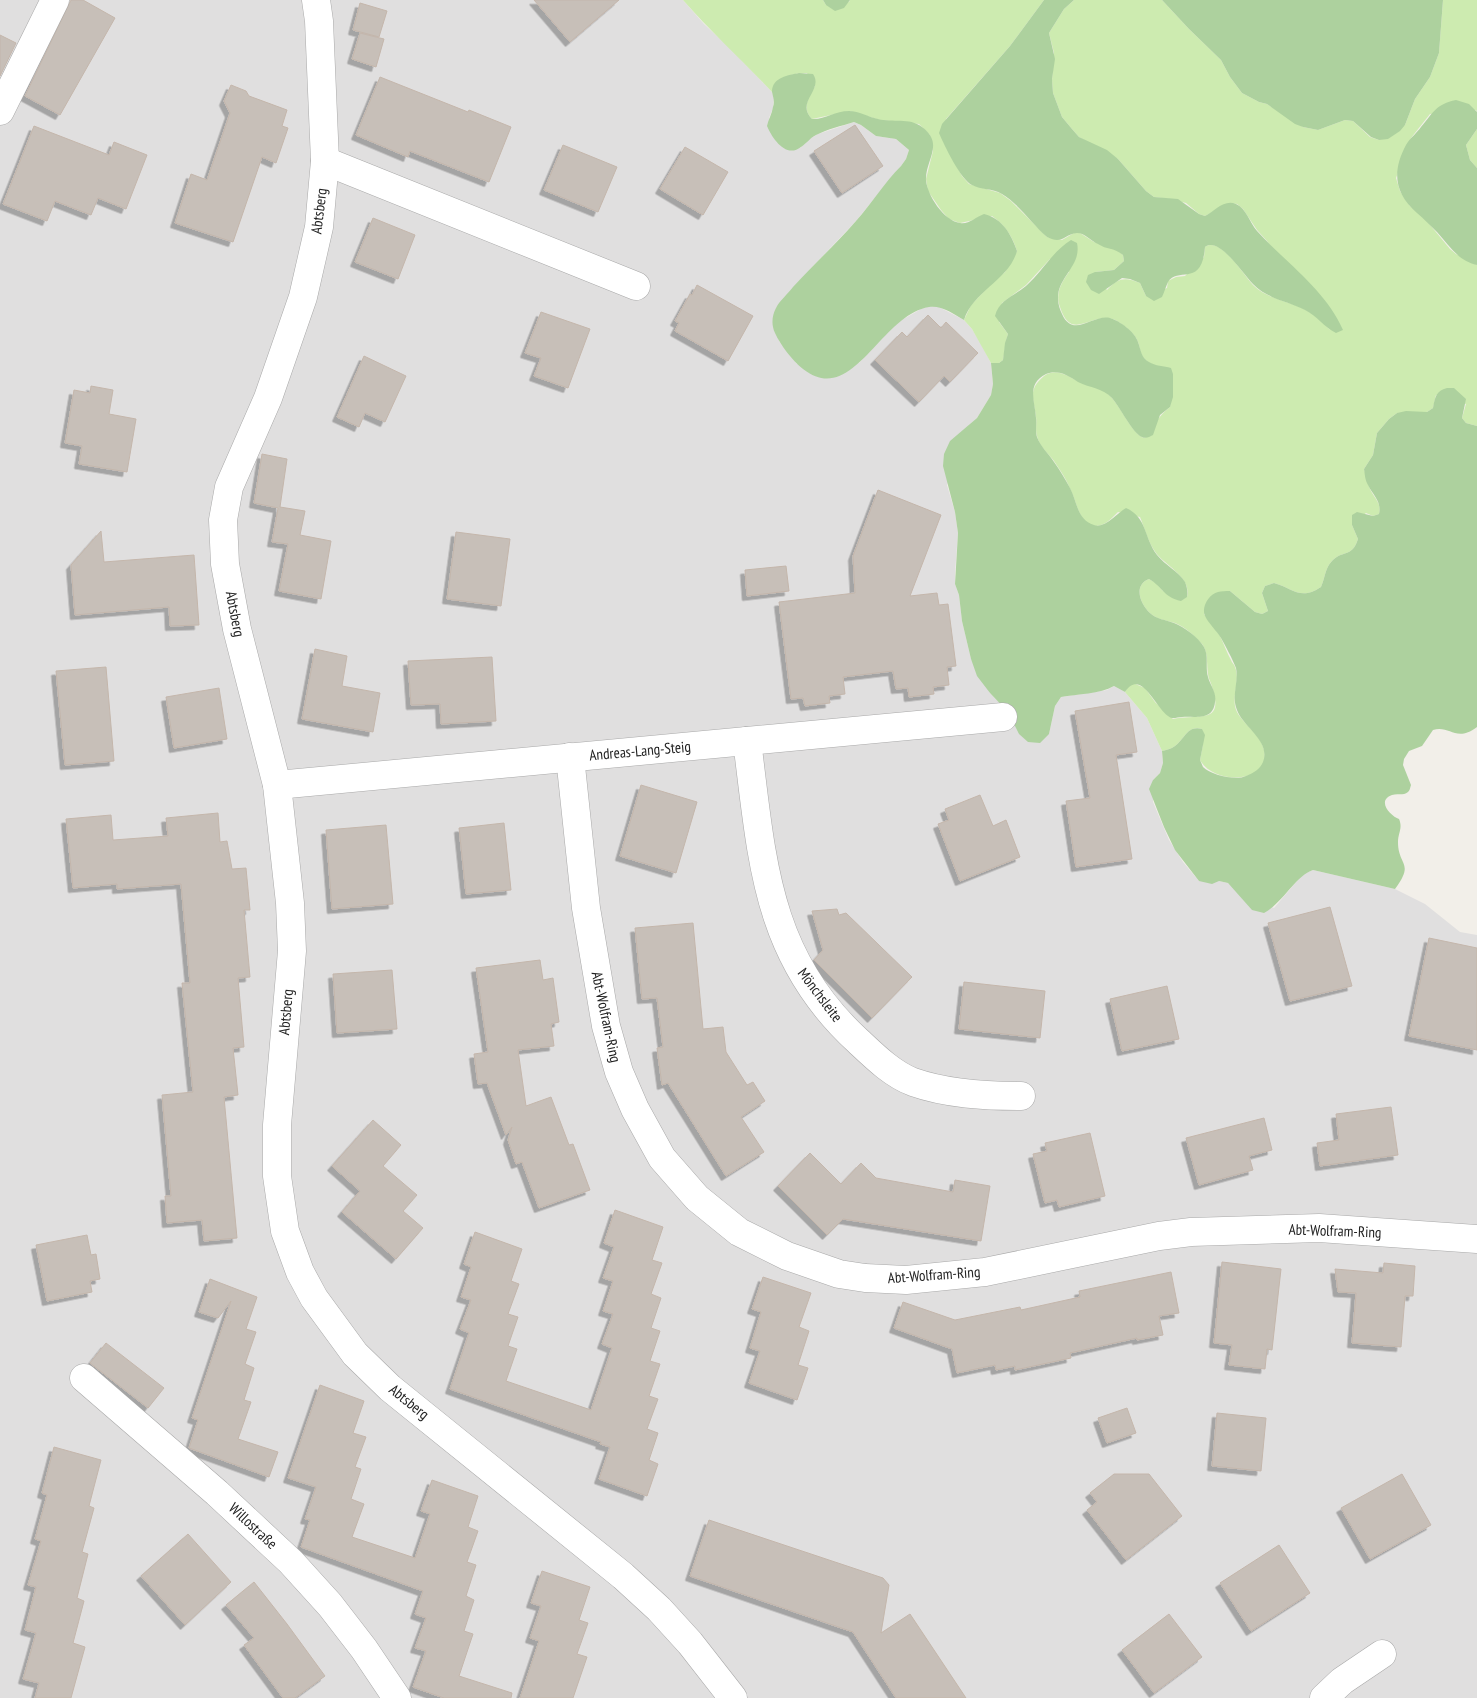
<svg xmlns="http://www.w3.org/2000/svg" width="1477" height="1698" viewBox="0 0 1477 1698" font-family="'PT Sans Narrow',sans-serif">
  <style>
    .residential { fill: #e0dfdf }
    .grass { fill: #cdebb0 }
    .forest { fill: #add19e }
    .building { fill: #c7bfb8; stroke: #c4b6ab; filter: url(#shadow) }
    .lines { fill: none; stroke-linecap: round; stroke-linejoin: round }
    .street-casing { stroke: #a9a9a9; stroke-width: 29 }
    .street { stroke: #fff; stroke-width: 28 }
    .labels { text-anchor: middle; stroke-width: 5; stroke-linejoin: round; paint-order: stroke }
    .street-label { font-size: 15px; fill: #222; stroke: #fff }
  </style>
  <defs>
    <filter id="shadow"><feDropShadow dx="-4.5" dy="4.5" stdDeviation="0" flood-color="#0004"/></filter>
  </defs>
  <rect width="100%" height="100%" fill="#f2efe9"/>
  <path class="residential" d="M0,0H683L704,24L729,47L772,92L774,98L773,108L769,118L800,148L809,139L818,134L854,122L861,125L876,136L896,139L909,150L906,159L901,166L856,221L798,282L776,308L779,341L797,364L859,363L889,330L900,321L921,309L930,306L939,307L964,320L972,329L981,344L991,363L993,384L991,395L977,418L969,425L947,485L955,512L958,533L955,573V584L959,595L962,621L971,659L990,693L1008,712L1020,734H1049L1055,706L1061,697L1107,690L1114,686L1125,692L1147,718L1162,751L1163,763L1160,773L1153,780V802L1169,840L1183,862L1199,881H1219L1228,883L1239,893L1274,908L1303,874L1313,870L1395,889L1425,904L1460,932L1477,935V1698H0Z"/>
  <g class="grass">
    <path d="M683,0H823L826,5L849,2L850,0H1044L1010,46L946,119L943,141L962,176L969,184L1000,193L1011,201L1047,237L1062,240L1074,233H1080L1094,242L1116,249L1123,255L1124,261L1114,270L1095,272L1107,290C1118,277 1126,277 1140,283L1146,296L1167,288L1168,281L1176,277L1185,276L1204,257L1205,247C1220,236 1243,274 1253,285C1267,299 1289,301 1306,310C1315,315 1323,322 1330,330L1267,241L1257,230L1243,209L1237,204L1229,203L1205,216L1199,214L1186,203L1170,199L1154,197L1146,191L1118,159L1079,137L1072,129L1062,117L1053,93L1052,80L1054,53L1049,33L1064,9L1074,0H1162L1189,29L1221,60L1230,77L1242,93L1259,102L1267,104L1303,127L1318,130L1345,120L1353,121L1370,137L1379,140L1405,125L1415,99L1430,77L1439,53L1443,0H1477V112L1476,110L1430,114L1411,138L1396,178L1400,191L1410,206L1426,220L1450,249L1456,254L1477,265V426L1466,423L1462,418L1466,404L1436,395L1433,408L1427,412L1397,413L1389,419L1377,433L1373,455L1364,469C1366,476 1368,483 1370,489C1374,498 1382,503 1379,514L1373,516L1366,513L1352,525L1358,539C1352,558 1342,550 1332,561C1325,568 1325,578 1321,587C1300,601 1293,588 1274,583L1265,586L1262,593L1268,611L1262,614L1255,612L1230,591L1204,614C1209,622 1215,628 1220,636C1224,644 1227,653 1231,660C1232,663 1234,664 1235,667C1241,682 1230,698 1237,712C1244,725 1261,735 1264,750C1272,783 1214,786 1200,760L1203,744L1202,729C1187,725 1185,739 1175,746C1171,749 1166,750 1162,751L1147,718L1125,692L1129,685L1133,683L1145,688L1155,702L1173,719C1201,713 1227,726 1210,681C1205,670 1210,654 1202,644C1195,636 1185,627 1175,623C1166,620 1157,620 1150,613C1140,604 1133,585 1149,579L1156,583L1163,591L1187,597C1192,578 1166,566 1156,553C1148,542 1145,529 1140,517L1118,512C1113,517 1105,526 1096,526C1079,525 1077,502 1071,491C1067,480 1060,470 1054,461C1048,453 1039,446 1037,436C1035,430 1037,423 1036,417C1034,399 1027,390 1044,376C1057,366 1070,378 1082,383C1090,387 1101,387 1107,393C1120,403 1132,436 1145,438C1153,427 1159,415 1170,407L1173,374C1165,370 1147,364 1143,357C1140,353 1140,347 1138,342C1135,333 1125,326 1117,321C1094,308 1072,345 1060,307C1055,294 1061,283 1069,272L1050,259L1026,285L1002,303L999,322L1008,334C1005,343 1005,351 1003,360L999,363H991L972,329L964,320L971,305L994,281L1005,272L1017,251C1012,236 1006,226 992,216L960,223L949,219L941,210L928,191L926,179L933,151L930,135L919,124L880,120L850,111L812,119C801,108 809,97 815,86L807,73C793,73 776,77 772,92C743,61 711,32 683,0Z"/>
    <path d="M1477,129V168L1470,160L1466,145Z"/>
  </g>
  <g class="forest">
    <path d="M823,0H850L844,8L835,11L826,5Z"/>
    <path d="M1044,0H1074L1064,9L1049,33L1055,59L1052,79L1053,93L1062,117L1072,129L1079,137L1107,150L1118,159L1146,191L1154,197L1178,199L1199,214L1205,216C1215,211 1224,199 1236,204C1246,208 1250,223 1257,231C1286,263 1325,289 1343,330L1336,333C1324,327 1317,316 1305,310C1288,301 1267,299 1253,284C1243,274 1219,236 1205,247C1202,288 1178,266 1168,282C1166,286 1164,293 1162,297L1154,301L1146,296L1140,283L1130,279L1122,278L1099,294L1091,290L1086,282L1088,275L1095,272L1114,270L1124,261L1123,255C1113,247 1107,250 1098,244C1091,241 1085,233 1077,233C1064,234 1063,245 1047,237C1032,224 1019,204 1002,194C992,188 981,190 972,185C961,180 944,145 939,133L942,124L1010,46Z"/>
    <path d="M1162,0H1443L1439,53L1430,77L1415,99L1405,125L1400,131L1388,139L1379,140L1371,137L1353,121L1345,120L1318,130L1303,127L1295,124L1267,104L1259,102L1242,93L1230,77L1221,60L1189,29Z"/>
    <path d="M799,73L813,74C824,90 795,102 812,119C824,120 835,111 849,111C859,111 868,117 878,119C893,123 909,117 922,127C945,144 925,160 926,180C927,195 944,221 960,223C968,225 976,217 984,214C1003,219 1011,234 1017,251C1009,280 973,291 964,320C954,314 941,305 929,307C880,315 853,408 803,369C792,360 781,346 775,333C771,324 772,316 776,308C780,300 788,294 793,287C813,265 836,244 856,221C872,203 884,183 901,166L906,159L909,150L896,139L876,136L861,125L854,122C841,126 828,129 816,135C810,138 807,143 801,147C786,159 772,138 767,126C768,120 772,114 773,107C775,101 773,97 772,92C772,77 789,75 799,73Z"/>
    <path d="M1456,100L1469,104L1477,112V129L1466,145L1470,160L1477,168V265C1458,261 1449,245 1437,232C1430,225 1424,219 1417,213C1394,193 1392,171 1406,145C1410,138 1417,133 1421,127C1433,113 1436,104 1456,100Z"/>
    <path d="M1071,240L1077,243C1082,266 1057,277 1058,299C1058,304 1060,310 1062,314C1073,339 1093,314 1110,318C1120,321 1135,332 1138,342C1141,350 1141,358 1149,362C1155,366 1164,366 1171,368L1173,374V397L1170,407L1160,415L1153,435C1149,437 1146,439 1142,437C1133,434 1120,407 1112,398C1103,388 1090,388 1078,382C1069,376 1058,369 1046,374C1026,384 1035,401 1036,418C1037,424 1035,431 1037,437C1040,446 1049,454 1054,462C1060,470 1065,479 1070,488C1077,501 1077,520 1094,525C1105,529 1117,513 1126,508C1147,517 1144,538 1157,555C1165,565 1178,571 1185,582C1187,587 1188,592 1187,597L1181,601C1163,597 1163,587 1149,579C1133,585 1140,604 1150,613C1156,619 1166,620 1174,623C1184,627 1198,637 1204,647C1209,656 1205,667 1208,677C1210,685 1217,693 1215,702C1213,721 1196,716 1182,717C1176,717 1173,720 1168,716C1155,707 1141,668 1125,692L1114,686C1100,694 1077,694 1061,697L1055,706L1049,734L1040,743L1028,742L1019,734L1008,712L990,693L977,676L971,659L962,621L959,595L955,584L958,533L955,512L943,466L944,454L950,441L977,418L991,395L993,384L991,363H999L1003,360L1005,343L1008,334L995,316C999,300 1014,296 1026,286C1042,272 1052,252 1071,240Z"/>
    <path d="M1447,388H1454L1466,399L1462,418L1466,423L1477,426V727C1456,743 1450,725 1433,730L1422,746L1409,751L1404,759L1403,765L1411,785C1410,788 1410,790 1408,792C1403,796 1397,793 1392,795C1376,801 1391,816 1399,819C1403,828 1398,833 1398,842C1398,866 1415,862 1395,889L1313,870C1295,876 1284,902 1264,913L1252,910L1228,883L1219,881L1212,884L1199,881L1175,850L1164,827L1149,789L1153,780L1160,773L1163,763L1162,751C1166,750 1171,749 1175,746C1185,739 1187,725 1202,729L1205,735L1200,760C1201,762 1202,765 1203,767C1211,775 1236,781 1246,776C1254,773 1260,769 1263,762C1271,741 1243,727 1237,710C1231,696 1239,682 1236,668C1233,660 1225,645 1221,638C1216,630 1209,624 1205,616C1201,607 1209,594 1218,592C1221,591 1226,591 1230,591L1255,612L1262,614L1268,611L1262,593L1265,586L1274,583C1293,588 1300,601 1321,587C1325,578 1325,568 1332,561C1342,550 1352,558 1358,539L1352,525V515L1357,512L1373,516L1379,514C1382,502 1373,495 1368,485C1365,480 1365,475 1364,469L1373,455L1377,433L1389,419L1397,413L1406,411L1427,412L1433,408C1435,397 1436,391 1447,388Z"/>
  </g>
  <g class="building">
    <path d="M71,0H83L115,18L60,115L25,96Z"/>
    <path d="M534,0H619L570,42Z"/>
    <path d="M360,3L387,11L379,37L353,30Z"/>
    <path d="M360,33L384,39L376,67L352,59Z"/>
    <path d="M0,35L16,43L0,76Z"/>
    <path d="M380,77L468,112L469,110L511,127L489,182L410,151L408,157L356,135Z"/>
    <path d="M231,85L246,91L249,96L287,110L282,126L288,128L276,163L262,157L233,242L175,223L191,174L207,180L230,113L224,101Z"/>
    <path d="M855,125L883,166L842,193L814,151Z"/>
    <path d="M34,126L109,155L114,142L147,155L126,209L98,198L91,215L55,201L47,221L3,204Z"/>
    <path d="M563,145L617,167L598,212L544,190Z"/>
    <path d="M685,147L728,172L703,215L660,189Z"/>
    <path d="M373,218L415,235L398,279L355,262Z"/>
    <path d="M697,285L753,316L728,361L675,331L679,323L675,321L690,294L692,295Z"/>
    <path d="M541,312L590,329L568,388L534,376L541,358L525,353Z"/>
    <path d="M928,315L941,328L946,322L978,353L950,382L944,376L919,402L875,360L902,332L907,337Z"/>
    <path d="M364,356L406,376L385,422L365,413L359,427L337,417Z"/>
    <path d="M91,386L113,390L109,414L136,419L127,472L79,464L82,446L65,443L74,390L90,393Z"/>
    <path d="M262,454L287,459L280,507L305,511L300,535L331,541L321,599L279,591L288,544L272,542L278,508L254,503Z"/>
    <path d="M878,490L941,515L910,596L937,593L939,605L948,604L956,666L947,667L949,685L933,687L934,694L909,697L908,688L896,689L893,671L843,677L845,694L829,696L830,703L805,706L803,698L791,699L779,602L855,593L853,556Z"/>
    <path d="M101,531L104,562L194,555L199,625L170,626L169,607L75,615L71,565Z"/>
    <path d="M456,532L510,539L501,606L447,599Z"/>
    <path d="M786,566L789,591L747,596L745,570Z"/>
    <path d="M315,649L347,656L342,686L380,693L373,732L302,719Z"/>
    <path d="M492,657L496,721L441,724L440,704L411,705L408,661Z"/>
    <path d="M106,667L114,761L65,765L56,671Z"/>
    <path d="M219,688L227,739L174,748L166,697Z"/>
    <path d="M1129,702L1137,752L1116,755L1132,859L1076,867L1066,801L1090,798L1075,711Z"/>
    <path d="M641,785L697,802L676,873L620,856Z"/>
    <path d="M980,795L993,826L1006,820L1020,857L960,881L938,824L949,820L945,809Z"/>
    <path d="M218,813L220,842L227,841L232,869L246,868L250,910H244L250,977L238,978L244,1047L233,1048L238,1095L224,1097L237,1238L204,1241L202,1220L167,1223L165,1196H171L162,1095L193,1092L182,983H190L181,884L117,889V884L73,888L66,819L111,815L113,840L168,836L166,818Z"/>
    <path d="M504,823L511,890L466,894L459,828Z"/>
    <path d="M386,825L393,904L332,909L326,830Z"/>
    <path d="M1330,907L1352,986L1290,1001L1268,923Z"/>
    <path d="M837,909L839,915L846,913L912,977L872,1018L814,960L823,950L812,911Z"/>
    <path d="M693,923L703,1029L723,1027L726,1052L747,1085L753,1082L765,1101L741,1117L764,1152L726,1176L668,1083L662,1085L657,1048L663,1047L657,998L642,999L635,928Z"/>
    <path d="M1429,938L1477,948V1050L1409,1036Z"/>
    <path d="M540,960L543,980L553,978L559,1022L551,1024L554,1046L518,1050L526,1106L551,1097L569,1145L573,1144L590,1190L539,1208L522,1162L516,1164L508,1140L512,1127L506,1135L487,1083L478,1084L474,1054L488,1052L476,968Z"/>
    <path d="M392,970L397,1029L337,1033L333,974Z"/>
    <path d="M964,982L1045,991L1040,1038L959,1029Z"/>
    <path d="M1167,986L1179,1039L1122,1051L1110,999Z"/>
    <path d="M1391,1107L1398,1155L1320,1166L1317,1143L1339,1140L1336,1114Z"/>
    <path d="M1264,1118L1272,1150L1249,1156L1253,1170L1199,1185L1186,1138Z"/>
    <path d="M373,1120L401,1145L383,1166L417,1195L403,1211L423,1228L396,1259L342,1212L360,1191L332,1166Z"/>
    <path d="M1090,1133L1105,1196L1059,1207L1057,1200L1045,1203L1033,1154L1047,1151L1045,1143Z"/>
    <path d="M810,1153L841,1184L861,1163L876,1178L953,1192L955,1180L990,1186L981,1241L843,1219L827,1235L778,1186Z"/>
    <path d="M615,1210L663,1227L652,1260L662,1263L651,1294L661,1298L651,1328L660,1331L650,1361L660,1364L649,1396L658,1399L647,1429L658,1433L649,1460L658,1464L647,1496L599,1479L610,1447L600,1444L601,1442L450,1389L469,1333L460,1329L471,1300L461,1297L471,1267L464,1264L475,1232L522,1249L511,1281L519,1284L508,1314L518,1317L508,1346L517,1349L506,1381L591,1410L612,1348L602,1344L613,1314L603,1311L613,1281L603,1278L614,1247L604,1243Z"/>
    <path d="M87,1235L91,1255L96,1254L100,1279L90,1281L92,1292L47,1301L36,1245Z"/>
    <path d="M1222,1262L1281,1269L1272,1350L1267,1349L1265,1369L1229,1365L1232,1345L1214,1343Z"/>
    <path d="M1384,1263L1415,1266L1413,1296H1405L1401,1347L1352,1343L1356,1293L1338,1292L1335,1269L1383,1273Z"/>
    <path d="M1171,1272L1179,1313L1159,1316L1163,1335L1137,1340V1338L1070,1353L1071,1358L1015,1370V1366L996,1370L995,1365L957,1373L952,1349L894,1328L903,1302L955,1320L1020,1307L1021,1310L1071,1299L1080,1297L1079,1291Z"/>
    <path d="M763,1277L811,1293L799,1327L809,1331L798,1365L808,1368L797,1400L749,1383L760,1351L750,1348L761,1312L752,1309Z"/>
    <path d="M210,1279L257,1297L246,1329L256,1332L245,1364L254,1368L244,1400L251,1402L238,1439L278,1452L269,1477L189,1448L198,1420L192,1418L231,1301L218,1318L199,1312Z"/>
    <path d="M106,1343L164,1388L148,1408L90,1363Z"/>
    <path d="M320,1385L364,1401L353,1433L366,1437L355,1467L361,1469L351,1499L364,1504L352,1537L415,1558L430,1514L421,1511L432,1480L478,1496L468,1527L478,1531L467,1562L476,1565L466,1596L474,1600L464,1631L473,1634L459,1676L512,1693L511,1698H444L413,1687L426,1651L415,1648L426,1618L415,1614L423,1591L301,1547L310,1520L305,1519L316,1487L288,1478Z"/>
    <path d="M1127,1408L1136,1433L1107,1443L1098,1418Z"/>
    <path d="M1217,1413L1266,1418L1261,1471L1212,1466Z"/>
    <path d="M54,1447L101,1460L89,1506L94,1508L82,1552L88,1554L77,1598L84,1601L73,1643L85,1647L71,1698H35L39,1683L23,1679L36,1633L25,1630L36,1587L28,1585L41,1541L35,1539L47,1495L42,1493Z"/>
    <path d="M1114,1474H1149L1182,1516L1126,1560L1087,1510L1097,1502L1090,1493Z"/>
    <path d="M1402,1474L1431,1525L1370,1559L1341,1508Z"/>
    <path d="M709,1520L883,1578L889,1585L881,1633L910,1614L966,1698H896L853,1632L690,1576Z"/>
    <path d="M188,1534L231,1582L185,1625L141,1576Z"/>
    <path d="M1279,1545L1310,1593L1251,1631L1220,1583Z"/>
    <path d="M542,1571L590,1587L579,1620L588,1623L577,1654L587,1657L573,1698H520L539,1641L530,1638L541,1606L531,1603Z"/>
    <path d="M254,1582L287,1624L325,1676L295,1698H283L244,1645L254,1638L226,1605Z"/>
    <path d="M1169,1614L1202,1657L1154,1693L1122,1650Z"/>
  </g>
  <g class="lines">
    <defs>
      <g id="street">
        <path d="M316,0L319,21L325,161L319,227L303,297L268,398L229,487L223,520L225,564L237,629L277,785L290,903L292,951L277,1125V1176L285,1231L300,1272L314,1298L355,1354L390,1388L623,1576L659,1609L690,1643L733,1698"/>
        <path d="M0,111L55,0"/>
        <path d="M325,161L636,286"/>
        <path d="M747,741C762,858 765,956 858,1041C874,1056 892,1074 913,1082C947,1094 985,1096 1021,1096"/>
        <path d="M570,757L586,908L606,1026L619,1072L635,1109L662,1158L697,1198L739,1232L787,1256L839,1274L865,1278L906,1280L985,1272L1159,1236L1191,1232L1319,1228L1477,1239"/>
        <path d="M277,785L1003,717"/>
        <path d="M84,1378L217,1493L291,1562L330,1605L364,1649L397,1698"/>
        <path d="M1324,1698L1342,1681L1382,1654"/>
      </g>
    </defs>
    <use href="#street" class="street-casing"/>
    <use href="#street" class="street"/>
  </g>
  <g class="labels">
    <g class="street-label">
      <text transform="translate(319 211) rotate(-83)" y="5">Abtsberg</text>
      <text transform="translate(235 614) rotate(79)" y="5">Abtsberg</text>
      <text transform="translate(640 751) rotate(-5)" y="5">Andreas-Lang-Steig</text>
      <text transform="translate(820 995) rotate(53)" y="5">Mönchsleite</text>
      <text transform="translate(286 1012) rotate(-85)" y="5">Abtsberg</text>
      <text transform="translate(606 1017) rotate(78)" y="5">Abt-Wolfram-Ring</text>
      <text transform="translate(1335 1231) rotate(2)" y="5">Abt-Wolfram-Ring</text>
      <text transform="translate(934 1275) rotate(-4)" y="5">Abt-Wolfram-Ring</text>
      <text transform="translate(409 1402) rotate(39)" y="5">Abtsberg</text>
      <text transform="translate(253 1526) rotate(43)" y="5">Willostraße</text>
    </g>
  </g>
</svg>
